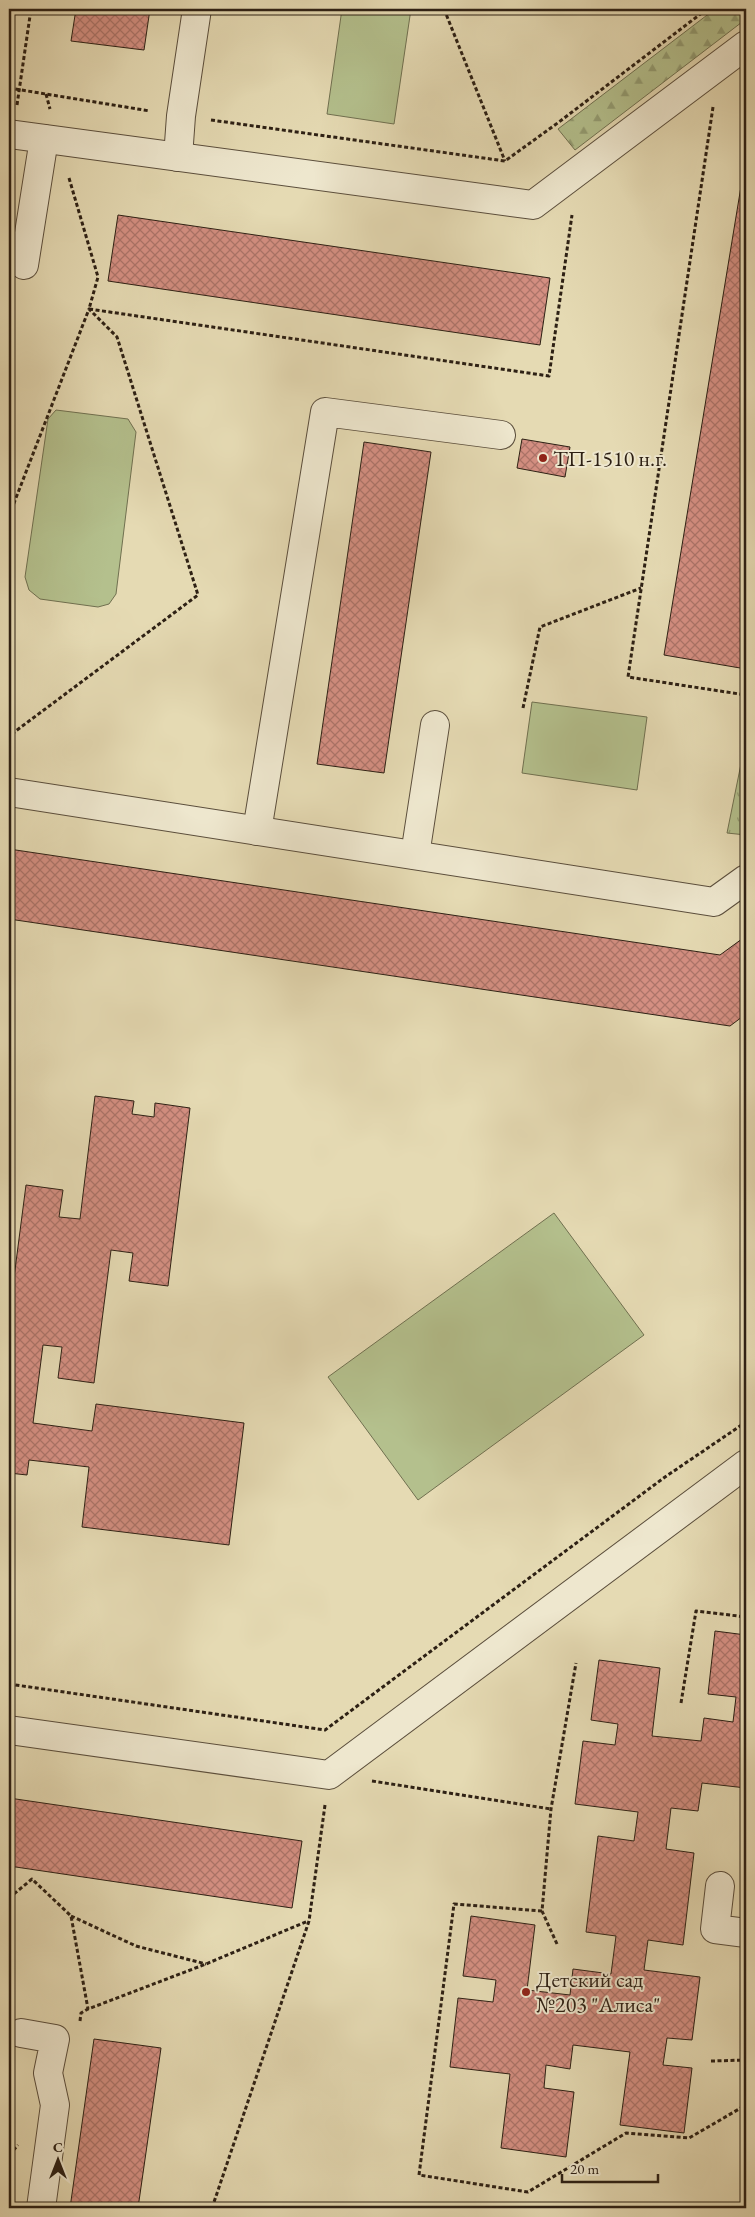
<svg xmlns="http://www.w3.org/2000/svg" width="755" height="2217" viewBox="0 0 755 2217" font-family="'EB Garamond',serif">
  <style>
    .grass { fill: #b4c08d; stroke: #707050 }
    .forest { fill: url(#forest-firs); stroke: #707050 }
    .park { fill: url(#park-tufts); stroke: #707050 }
    .building { fill: url(#building-cross-hatch); stroke: #2d2014 }
    .lines { fill: none; stroke-linecap: round; stroke-linejoin: round }
    .minor-casing { stroke: #5b4e3c; stroke-width: 30 }
    .path { stroke: #2d2014; stroke-width: 3; stroke-dasharray: 4 2.5; stroke-linecap: butt }
    .minor { stroke: #eee7ce; stroke-width: 28 }
    .poi-dot { fill: #8f2418; stroke: #eee7ce; stroke-width: 2 }
    .labels { text-anchor: middle; stroke-width: 4; stroke-linejoin: round; paint-order: stroke }
    .poi-label { font-size: 22px; fill: #2d2014; stroke: #eee7ce; text-anchor: start }
  </style>
  <defs>
    <pattern id="forest-firs" width="22" height="20" patternUnits="userSpaceOnUse" patternTransform="scale(1.25)"><rect width="22" height="20" fill="#b4c08d"/><path d="M5 1l3.5 6h-7zM16 11l3.5 6h-7z" fill="#939c72"/></pattern>
    <pattern id="park-tufts" width="24" height="20" patternUnits="userSpaceOnUse" patternTransform="scale(1.25)"><rect width="24" height="20" fill="#b4c08d"/><path d="M3 7l-1-3M5 7V3M7 7l1-3M15 17l-1-3M17 17v-4M19 17l1-3" fill="none" stroke="#939c72"/></pattern>
    <pattern id="building-cross-hatch" width="8" height="8" patternUnits="userSpaceOnUse" patternTransform="scale(1.25)"><rect width="8" height="8" fill="#d48f82"/><path d="M0 0l8 8M0 8l8-8" fill="none" stroke="#ac7469"/></pattern>
  </defs>
  <rect width="100%" height="100%" fill="#e5dab3"/>
  <filter id="stains"><feTurbulence type="fractalNoise" baseFrequency=".004" numOctaves="4"/><feColorMatrix values="0 0 0 0 .2 0 0 0 0 .09 0 0 0 0 .02 0 0 0 .5 -.17"/></filter>
  <radialGradient id="worn" r=".72"><stop offset=".6" stop-color="#630" stop-opacity="0"/><stop offset="1" stop-color="#630" stop-opacity=".3"/></radialGradient>
  <g class="grass">
    <path d="M342,9H411L394,124L327,114Z"/>
    <path d="M56,410L128,419L136,432L116,594L109,604L98,607L40,599L29,590L25,577L48,419Z"/>
    <path d="M532,702L647,717L637,790L522,773Z"/>
    <path d="M554,1213L644,1335L418,1500L328,1377Z"/>
  </g>
  <path class="forest" d="M715,9H746V19L575,150L558,129Z"/>
  <path class="park" d="M746,750V835L727,833L743,754Z"/>
  <g class="building">
    <path d="M76,9H150L144,50L71,41Z"/>
    <path d="M746,156V669L664,655Z"/>
    <path d="M118,215L550,278L540,345L108,281Z"/>
    <path d="M522,439L570,447L565,477L517,468Z"/>
    <path d="M364,442L431,452L384,773L317,764Z"/>
    <path d="M9,849L720,955L746,936V1014L730,1026L9,919Z"/>
    <path d="M95,1096L134,1101L132,1114L154,1117L155,1103L190,1108L168,1286L129,1281L133,1253L111,1250L94,1383L58,1378L62,1347L43,1345L33,1423L92,1431L96,1404L244,1423L229,1545L82,1527L89,1467L29,1460L27,1475L9,1473V1316L26,1185L63,1190L59,1217L80,1219Z"/>
    <path d="M715,1631L746,1635V1788L702,1783L698,1811L671,1808L666,1849L694,1853L683,1945L648,1940L644,1970L700,1977L692,2040L667,2038L663,2065L692,2068L684,2133L620,2125L630,2052L573,2045L570,2069L546,2065L544,2088L574,2092L566,2157L501,2148L510,2074L450,2067L458,1998L493,2002L496,1980L463,1976L471,1916L535,1925L527,1990L570,1995L573,1969L611,1974L616,1936L586,1932L598,1836L634,1841L638,1812L575,1804L583,1741L615,1745L618,1724L591,1720L599,1660L660,1668L652,1736L701,1741L704,1718L733,1722L736,1697L708,1694Z"/>
    <path d="M9,1798L302,1841L292,1908L9,1866Z"/>
    <path d="M94,2039L161,2048L138,2208H70Z"/>
  </g>
  <g class="lines">
    <defs>
      <g id="minor">
        <path d="M9,134L533,205L746,45"/>
        <path d="M178,157L181,116L197,9"/>
        <path d="M24,265L44,139"/>
        <path d="M9,792L714,902L746,879"/>
        <path d="M257,831L325,412L501,435"/>
        <path d="M415,855L435,725"/>
        <path d="M9,1730L329,1775L746,1464"/>
        <path d="M720,1886L715,1929L746,1933"/>
        <path d="M21,2033L55,2039L48,2073L55,2105L41,2208"/>
      </g>
    </defs>
    <use href="#minor" class="minor-casing"/>
    <g class="path">
      <path d="M444,9L505,161"/>
      <path d="M9,88L150,111"/>
      <path d="M46,94L50,109"/>
      <path d="M17,105L31,9"/>
      <path d="M713,107L628,677L746,695"/>
      <path d="M211,120L505,161L559,122L707,9"/>
      <path d="M69,178L98,277L89,309L549,376L572,215"/>
      <path d="M9,516L89,309L117,337L198,595L9,736"/>
      <path d="M523,708L540,627L641,588"/>
      <path d="M9,1684L325,1730L665,1477L746,1422"/>
      <path d="M681,1703L696,1611L746,1617"/>
      <path d="M372,1781L551,1809"/>
      <path d="M9,1898L32,1879L71,1916L88,2009"/>
      <path d="M542,1911L454,1904L419,2175L528,2192L626,2133L689,2138L746,2105"/>
      <path d="M71,1916L136,1946L206,1964"/>
      <path d="M557,1944L542,1911L551,1809L576,1663"/>
      <path d="M80,2021L81,2013L88,2009L206,1964L308,1921"/>
      <path d="M711,2061L746,2060"/>
      <path d="M9,2155L18,2145"/>
      <path d="M212,2208L309,1921L325,1805"/>
    </g>
    <use href="#minor" class="minor"/>
  </g>
  <g class="poi-dot">
    <circle cx="543" cy="458" r="5"/>
    <circle cx="526" cy="1992" r="5"/>
  </g>
  <g class="labels">
    <g class="poi-label">
      <text x="553" y="466">ТП-1510 н.г.</text>
      <text x="536" y="1987">Детский сад<tspan x="536" dy="25">№203 "Алиса"</tspan></text>
    </g>
  </g>
  <rect width="755" height="2217" fill="none" stroke="#e5dab3" stroke-width="30"/>
  <rect x="10" y="10" width="735" height="2197" fill="none" stroke="#2d2014" stroke-width="2.5"/>
  <rect x="15" y="15" width="725" height="2187" fill="none" stroke="#2d2014"/>
  <g transform="translate(58 2160)" stroke="#eee7ce" stroke-width="4" paint-order="stroke">
  <path d="M0-4L9 19L0 12L-9 19Z" fill="#2d2014"/>
  <text y="-8" font-size="14" font-weight="bold" text-anchor="middle" fill="#2d2014">С</text>
  </g>
  <path d="M562 2174v8h96v-8" fill="none" stroke="#2d2014" stroke-width="2.5"/>
  <text x="570" y="2174" font-size="15" fill="#2d2014" stroke="#eee7ce" stroke-width="4" paint-order="stroke">20 m</text>
  <rect width="100%" height="100%" filter="url(#stains)"/>
  <rect width="100%" height="100%" fill="url(#worn)"/>
</svg>
